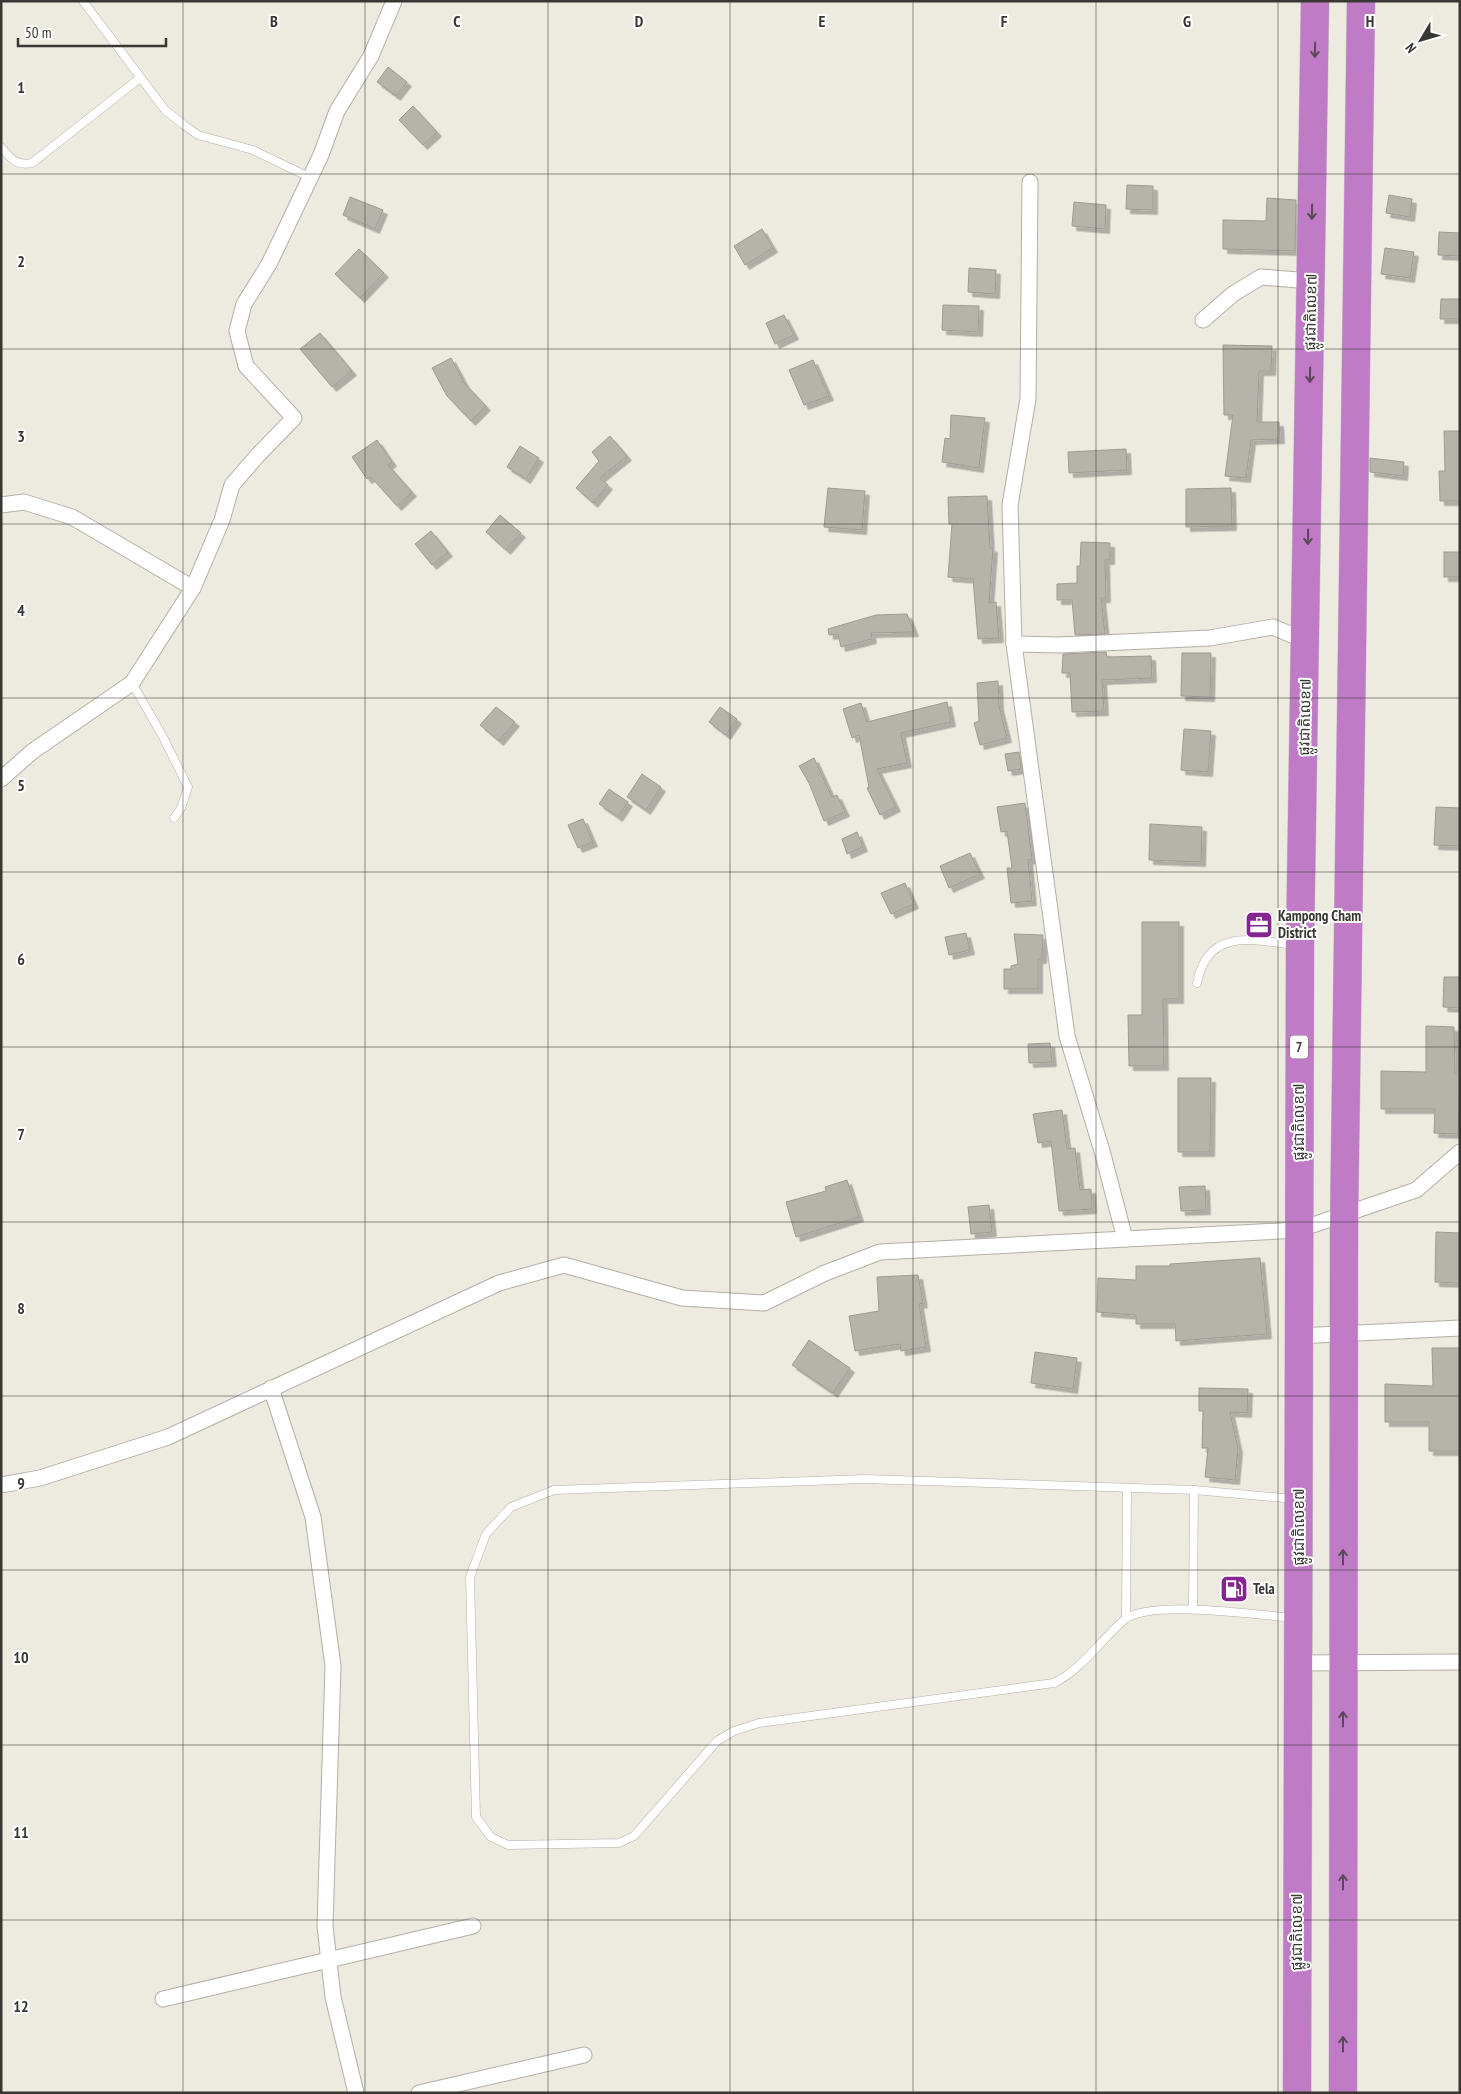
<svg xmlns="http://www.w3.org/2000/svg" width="1461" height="2094" viewBox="0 0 1461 2094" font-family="'PT Sans Narrow','Noto Sans Khmer',sans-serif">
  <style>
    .building { fill: #b6b3ab; stroke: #9e9b92; filter: url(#shadow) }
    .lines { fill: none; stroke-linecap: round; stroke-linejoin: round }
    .lane-casing { stroke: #b2afa6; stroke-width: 9 }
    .street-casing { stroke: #b2afa6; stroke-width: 17 }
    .highway-casing { stroke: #c7c7c6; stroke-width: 29 }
    .lane { stroke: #fff; stroke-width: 8 }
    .street { stroke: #fff; stroke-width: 15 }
    .highway { stroke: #bf7bc6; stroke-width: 28 }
    .oneway { stroke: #5a4858 }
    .grid { fill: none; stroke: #383733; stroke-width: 1; stroke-opacity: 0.55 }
    .labels { text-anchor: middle; stroke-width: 4; stroke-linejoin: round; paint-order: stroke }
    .shield { fill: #fff; stroke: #747370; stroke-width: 1 }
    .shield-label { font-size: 14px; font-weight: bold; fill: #383733 }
    .street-label { font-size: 15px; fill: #383733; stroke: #fff }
    .poi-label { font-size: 15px; font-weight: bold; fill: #383733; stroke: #fff; text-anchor: start }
    .grid-label { font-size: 16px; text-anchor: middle; font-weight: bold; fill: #383733; stroke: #fff; stroke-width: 4; stroke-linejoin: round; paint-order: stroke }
  </style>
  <defs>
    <filter id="shadow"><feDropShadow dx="4.5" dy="4.5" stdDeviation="0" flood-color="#0004"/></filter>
  </defs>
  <rect width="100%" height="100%" fill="#edeae0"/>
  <g class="building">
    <path d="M388,67L407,82L396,96L377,82Z"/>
    <path d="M413,106L437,132L423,145L399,120Z"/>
    <path d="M1127,185L1153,186V210L1126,209Z"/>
    <path d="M1389,195L1412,199L1410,217L1386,213Z"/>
    <path d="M350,197L383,210L375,229L343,215Z"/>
    <path d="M1267,198L1296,200L1295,251L1223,249V220L1266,221Z"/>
    <path d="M1074,202L1106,205L1105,229L1072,226Z"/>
    <path d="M762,229L773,248L745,265L734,246Z"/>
    <path d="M1439,232L1460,233V256L1438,255Z"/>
    <path d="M1385,248L1414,252L1410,278L1381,274Z"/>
    <path d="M359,249L384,273L360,298L335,274Z"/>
    <path d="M969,268L996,270L995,294L968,292Z"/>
    <path d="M1441,299H1460V319H1440Z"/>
    <path d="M943,305L979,306L978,332L942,330Z"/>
    <path d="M784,315L794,335L775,344L766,323Z"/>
    <path d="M320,333L352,371L332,387L300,349Z"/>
    <path d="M1223,345L1272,346L1271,371H1259L1257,422H1279L1280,439L1251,440L1246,478L1225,476L1233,415H1224Z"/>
    <path d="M451,358L465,384L486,406L471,421L447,396L432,368Z"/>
    <path d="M813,360L829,396L804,405L789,370Z"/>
    <path d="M951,415L985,418L979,468L942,462L945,438L950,439Z"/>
    <path d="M1444,431H1460V501H1440L1439,471H1445Z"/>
    <path d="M610,436L627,456L600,478L608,485L593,503L576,488L599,461L592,452Z"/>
    <path d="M377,440L392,462L388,465L412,492L397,506L371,477L367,479L352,457Z"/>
    <path d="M520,446L539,458L526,479L507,467Z"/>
    <path d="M1126,449L1127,470L1069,473L1068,452Z"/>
    <path d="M1370,458L1404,462L1403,476L1370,472Z"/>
    <path d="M828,488L865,491L862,530L824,527Z"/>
    <path d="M1231,488L1232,526L1186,527V489Z"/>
    <path d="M987,496L990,548H993L989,603L996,602L999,638L978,639L973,579L948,577L952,524H949L948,497Z"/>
    <path d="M500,515L521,533L506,550L486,532Z"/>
    <path d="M431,531L448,552L432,565L415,544Z"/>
    <path d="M1081,542L1110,543V560H1105L1106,598H1101L1105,634L1075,635L1072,600H1057V584L1077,583V566H1080Z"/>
    <rect x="1444" y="552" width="16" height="25"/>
    <path d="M907,614L914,632L871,633L872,639L841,647L838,634L829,635L828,629L876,615Z"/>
    <path d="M1106,652L1107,657L1151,656L1152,678L1102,680L1104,711L1072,712L1070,673H1062L1063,654Z"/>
    <path d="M1182,653H1211L1210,697L1181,696Z"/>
    <path d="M998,681L999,706L1007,738L980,745L974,723L979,721L977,683Z"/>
    <path d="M947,702L951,722L901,733L907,763L877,769L896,807L880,815L867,788L869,787L859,735L852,738L843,709L861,703L867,722Z"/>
    <path d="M496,707L515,722L499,741L480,725Z"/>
    <path d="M720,707L737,719L726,735L709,722Z"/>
    <path d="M1184,729L1211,731L1208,772L1181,770Z"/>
    <path d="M1019,752L1021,769L1008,771L1005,754Z"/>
    <path d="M814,758L832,797L837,795L845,812L824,821L809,783L799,766Z"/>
    <path d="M642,774L661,787L646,810L627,797Z"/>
    <path d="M609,789L628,802L618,817L599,804Z"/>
    <path d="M1025,803L1032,859L1028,860L1032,901L1011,903L1007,868H1012L1007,831L1001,832L997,807Z"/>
    <path d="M1436,807L1460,808V846L1434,845Z"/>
    <path d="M583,819L593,842L578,848L568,825Z"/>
    <path d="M1150,824L1202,827L1201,862L1149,860Z"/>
    <path d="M857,832L863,847L847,854L842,839Z"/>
    <path d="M970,853L980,874L949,888L940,866Z"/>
    <path d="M905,883L914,904L891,914L881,893Z"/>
    <path d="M1142,922H1179V999H1163L1164,1066H1129L1128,1015H1142Z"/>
    <path d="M966,933L970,950L949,955L945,937Z"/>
    <path d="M1014,934L1043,935L1042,959H1038V989H1004V969H1011V966L1018,964Z"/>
    <path d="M1444,977H1460V1008L1443,1007Z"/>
    <path d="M1426,1026L1454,1027L1455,1074H1460L1458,1134L1434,1133L1435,1109H1381V1071L1426,1072Z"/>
    <path d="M1050,1043L1052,1062L1029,1063L1028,1044Z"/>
    <path d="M1178,1078H1211L1210,1152H1178Z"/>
    <path d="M1062,1110L1067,1149L1075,1148L1080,1190L1091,1189L1092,1209L1059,1211L1051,1141L1038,1143L1033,1114Z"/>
    <path d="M847,1180L859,1217L796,1237L786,1202L826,1191L825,1187Z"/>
    <path d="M1205,1186L1206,1210L1181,1211L1179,1187Z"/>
    <path d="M989,1205L992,1232L971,1234L968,1207Z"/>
    <path d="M1436,1232L1460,1233V1283L1435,1282Z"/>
    <path d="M1260,1258L1267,1334L1176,1341L1175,1324H1136V1315L1097,1312L1098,1278L1136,1280V1266H1170V1264Z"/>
    <path d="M918,1275L923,1303L919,1304L926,1347L901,1351L900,1344L855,1351L849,1316L879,1311L877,1277Z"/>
    <path d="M809,1340L850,1368L833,1393L792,1365Z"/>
    <path d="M1432,1348H1460V1451H1429V1422H1385V1384L1433,1386Z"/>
    <path d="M1035,1352L1077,1358L1073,1389L1031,1383Z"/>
    <path d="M1199,1388L1248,1389L1247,1413L1230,1412L1238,1449L1235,1480L1205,1477L1208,1448H1202L1203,1411H1199Z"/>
  </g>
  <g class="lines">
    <defs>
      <g id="lane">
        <path d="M83,1L165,110L184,125L198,135L253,150L309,177"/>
        <path d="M1,147C11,159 16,166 32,163L140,78"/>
        <path d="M132,683L162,735L188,787L181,808L174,818"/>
        <path d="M1197,983C1208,927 1253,940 1295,945"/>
        <path d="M1193,1609L1194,1490"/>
        <path d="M1126,1618L1127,1489"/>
        <path d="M1294,1618C1259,1615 1149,1599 1124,1620C1102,1639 1080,1671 1054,1683L759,1723L734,1731L717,1741L634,1836L619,1843L508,1845L491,1837L476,1817L470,1577L486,1534L511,1507L554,1490L865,1479L1194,1490L1295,1499"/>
      </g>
      <g id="street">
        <path d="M1030,182L1028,399L1010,505L1014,644L1067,1036L1102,1151L1125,1239"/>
        <path d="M1203,320L1233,294L1261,277L1311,281"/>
        <path d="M1,505L24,502L72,517L193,588"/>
        <path d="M1014,644L1059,645L1210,638L1273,627L1306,641"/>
        <path d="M1,779L33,751L132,683L193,588L222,520L232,485L258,455L294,418L246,366L237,331L244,304L269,264L321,155L337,111L371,56L394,1"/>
        <path d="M1298,1336L1460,1328"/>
        <path d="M271,1388L313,1517L333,1666L325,1926L333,1997L356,2093"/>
        <path d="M1,1485L40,1478L168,1437L499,1283L564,1265L682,1298L764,1303L825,1273L880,1252L1298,1230L1416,1190L1460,1152"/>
        <path d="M1298,1663L1460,1662"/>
        <path d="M163,1999L473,1926"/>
        <path d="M419,2093L584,2055"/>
      </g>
      <g id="highway">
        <path d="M1297,2093L1300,945L1315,1"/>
        <path d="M1343,2093L1344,1227L1361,1"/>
      </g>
    </defs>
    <use href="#lane" class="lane-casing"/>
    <use href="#street" class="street-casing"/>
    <use href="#highway" class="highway-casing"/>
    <use href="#lane" class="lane"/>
    <use href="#street" class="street"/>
    <use href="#highway" class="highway"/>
  </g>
  <defs><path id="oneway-shaft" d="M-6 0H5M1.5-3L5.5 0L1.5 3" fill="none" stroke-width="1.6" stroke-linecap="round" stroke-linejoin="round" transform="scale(1.25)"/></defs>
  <g class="oneway">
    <use href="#oneway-shaft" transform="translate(1315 50) rotate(91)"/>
    <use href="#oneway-shaft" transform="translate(1312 212) rotate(91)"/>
    <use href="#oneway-shaft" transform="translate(1310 375) rotate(91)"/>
    <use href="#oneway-shaft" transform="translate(1308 537) rotate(91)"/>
    <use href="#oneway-shaft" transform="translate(1343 1557) rotate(-90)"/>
    <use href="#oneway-shaft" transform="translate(1343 1719) rotate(-90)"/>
    <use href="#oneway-shaft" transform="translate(1343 1882) rotate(-90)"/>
    <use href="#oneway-shaft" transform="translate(1343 2044) rotate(-90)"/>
  </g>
  <path class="grid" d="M183,1V2093M365,1V2093M548,1V2093M730,1V2093M913,1V2093M1096,1V2093M1278,1V2093M1,174H1460M1,349H1460M1,524H1460M1,698H1460M1,872H1460M1,1047H1460M1,1222H1460M1,1396H1460M1,1570H1460M1,1745H1460M1,1920H1460"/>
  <defs>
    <symbol id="office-square" viewBox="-11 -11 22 22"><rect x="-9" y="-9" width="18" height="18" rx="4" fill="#85258f" stroke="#fff"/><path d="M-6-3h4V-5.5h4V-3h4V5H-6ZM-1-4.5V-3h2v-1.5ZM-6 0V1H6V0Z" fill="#fff"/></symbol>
    <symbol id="fuel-square" viewBox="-11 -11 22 22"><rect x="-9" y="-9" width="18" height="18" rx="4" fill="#85258f" stroke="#fff"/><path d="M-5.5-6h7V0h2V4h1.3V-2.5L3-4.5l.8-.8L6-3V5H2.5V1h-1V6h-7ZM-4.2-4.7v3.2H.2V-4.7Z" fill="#fff"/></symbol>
  </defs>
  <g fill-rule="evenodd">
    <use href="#office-square" x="1243" y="909" width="32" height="32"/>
    <use href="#fuel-square" x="1218" y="1573" width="32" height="32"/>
  </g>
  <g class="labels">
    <rect class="shield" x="1290" y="1035.5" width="18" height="23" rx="4"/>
    <g class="shield-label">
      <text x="1299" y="1052">7</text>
    </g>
    <g class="street-label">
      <text transform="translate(1311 312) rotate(-89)" y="5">ផ្លូវជាតិលេខ៧</text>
      <text transform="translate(1305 717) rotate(-89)" y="5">ផ្លូវជាតិលេខ៧</text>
      <text transform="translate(1299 1122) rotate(-90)" y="5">ផ្លូវជាតិលេខ៧</text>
      <text transform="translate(1299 1527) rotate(-90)" y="5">ផ្លូវជាតិលេខ៧</text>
      <text transform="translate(1297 1932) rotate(-90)" y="5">ផ្លូវជាតិលេខ៧</text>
    </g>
    <g class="poi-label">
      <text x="1278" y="921">Kampong Cham<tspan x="1278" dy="17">District</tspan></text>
      <text x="1253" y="1594">Tela</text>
    </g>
  </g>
  <g class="grid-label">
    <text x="274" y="27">B</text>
    <text x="457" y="27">C</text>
    <text x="639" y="27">D</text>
    <text x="822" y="27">E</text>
    <text x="1004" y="27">F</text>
    <text x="1187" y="27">G</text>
    <text x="1370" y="27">H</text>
    <text x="21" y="93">1</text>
    <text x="21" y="267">2</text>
    <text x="21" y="442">3</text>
    <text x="21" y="616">4</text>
    <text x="21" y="791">5</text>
    <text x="21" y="965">6</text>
    <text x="21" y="1140">7</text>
    <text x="21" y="1314">8</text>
    <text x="21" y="1489">9</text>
    <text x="21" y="1663">10</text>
    <text x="21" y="1838">11</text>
    <text x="21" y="2012">12</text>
  </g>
  <rect width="1461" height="2094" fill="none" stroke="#383733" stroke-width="5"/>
  <g transform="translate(1421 40) rotate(232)" stroke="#ffffff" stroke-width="4" paint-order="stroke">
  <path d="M0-4L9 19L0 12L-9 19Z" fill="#383733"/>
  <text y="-8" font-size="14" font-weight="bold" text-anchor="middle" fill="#383733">N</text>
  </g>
  <path d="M18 38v8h148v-8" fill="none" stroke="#383733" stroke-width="2.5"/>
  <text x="25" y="38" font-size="15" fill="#383733" stroke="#ffffff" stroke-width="4" paint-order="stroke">50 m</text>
</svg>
